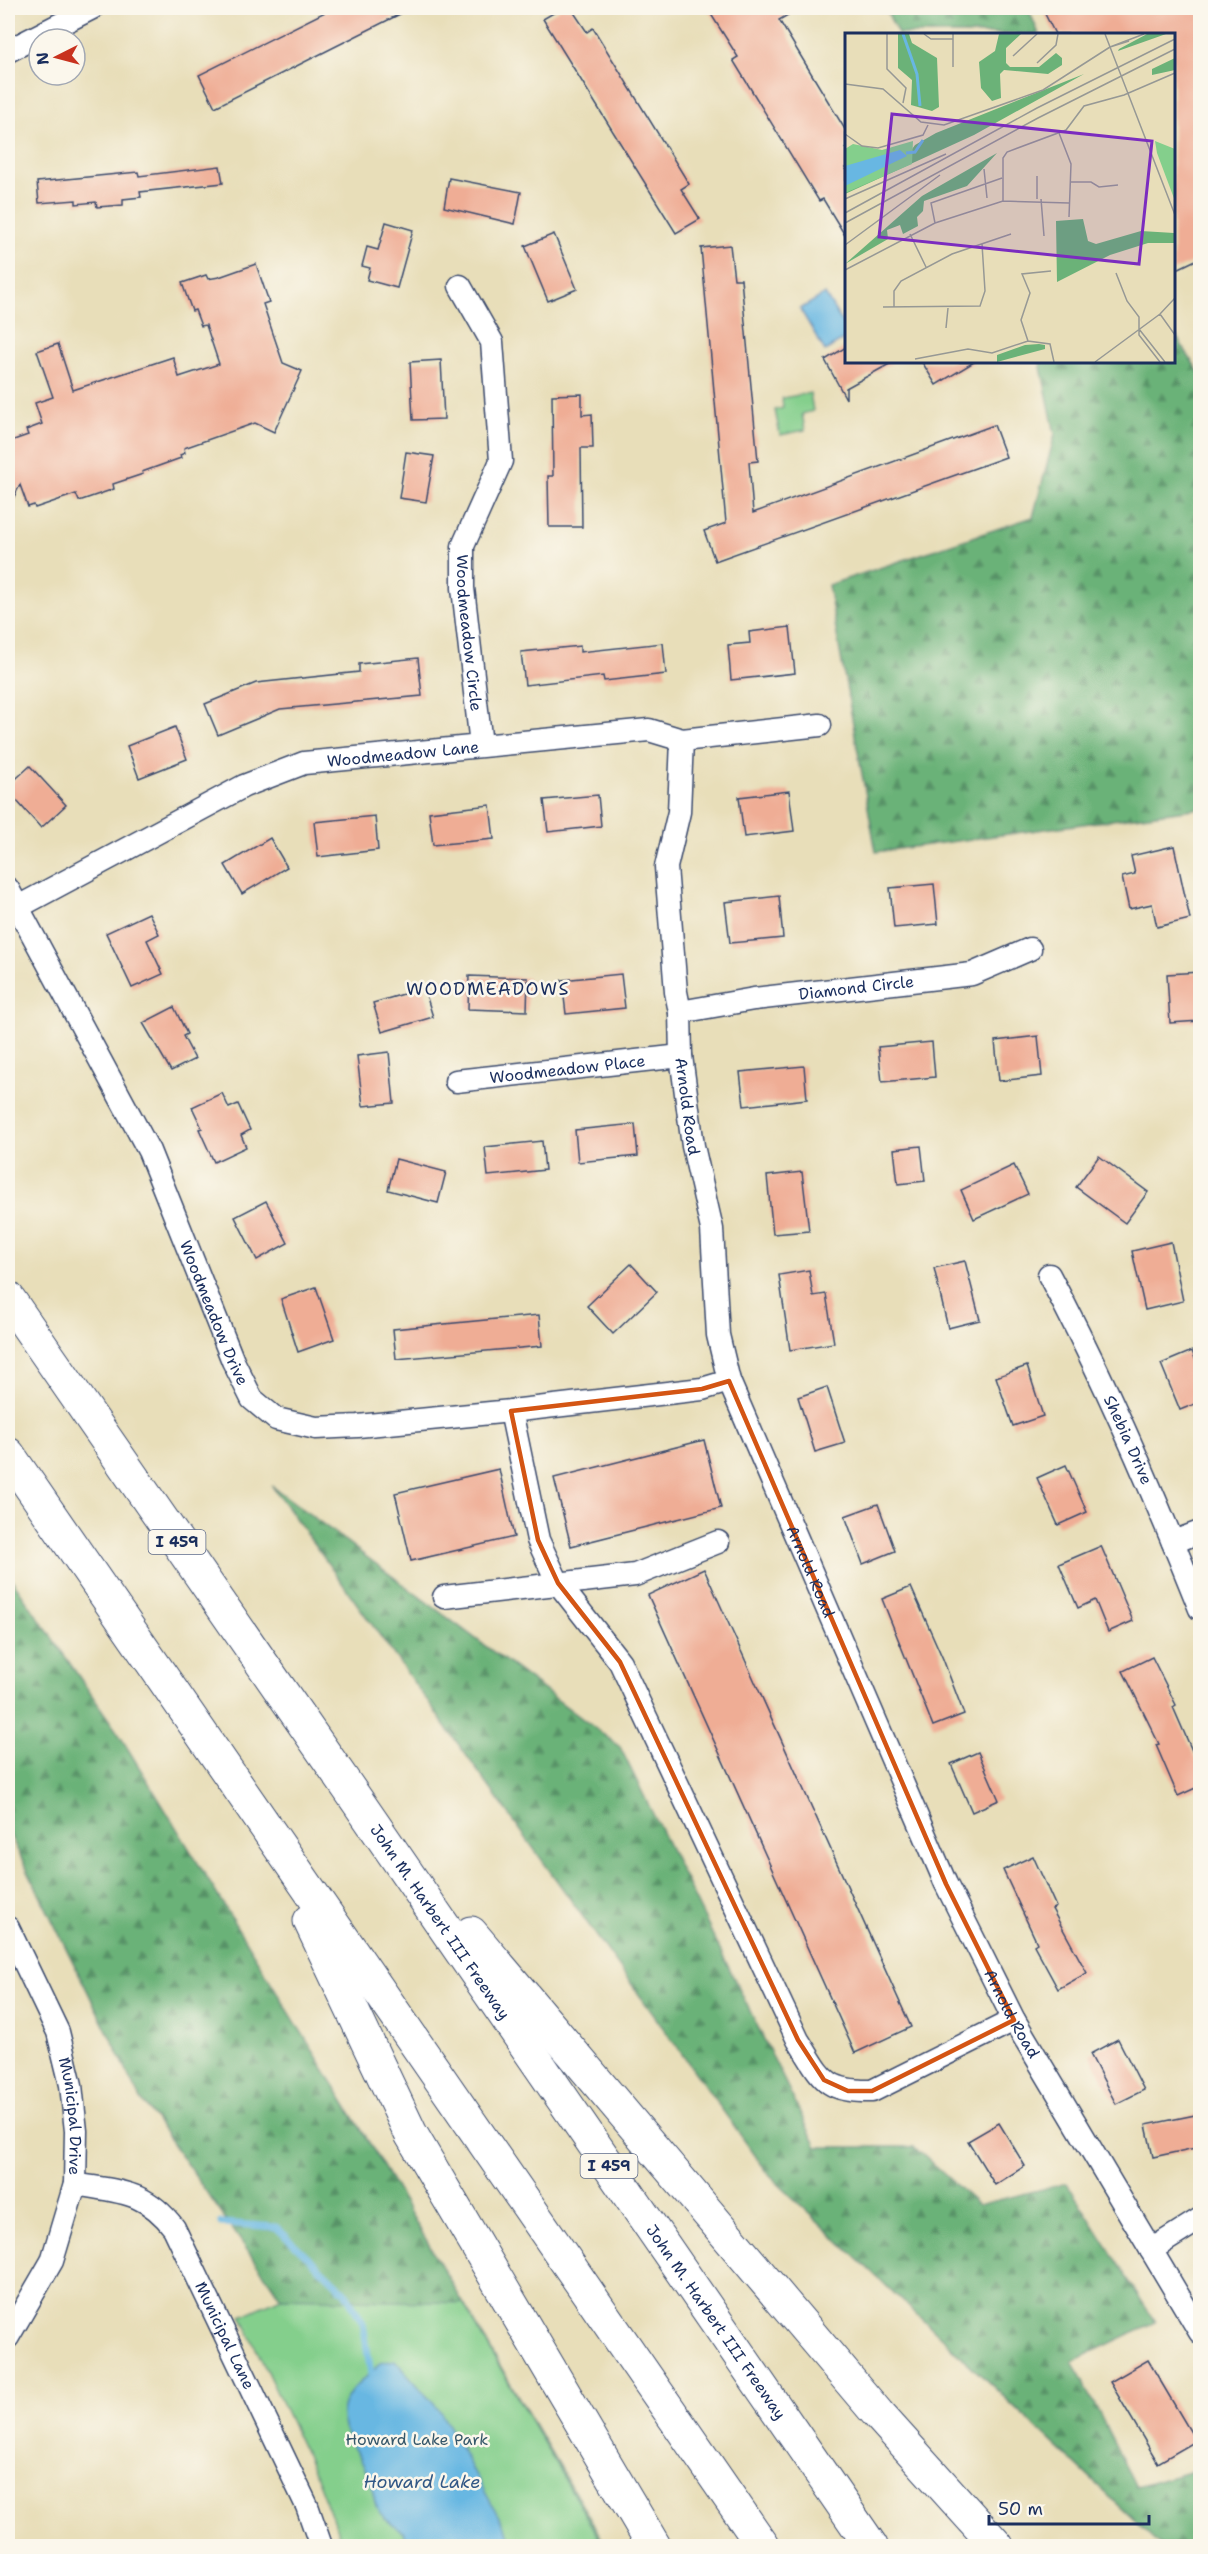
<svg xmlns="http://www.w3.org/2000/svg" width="1208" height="2554" viewBox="0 0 1208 2554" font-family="'Shantell Sans',sans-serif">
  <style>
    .forest { fill: url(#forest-firs); stroke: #43706b; stroke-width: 1.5 }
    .park { fill: #84cf8c; stroke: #507f75; stroke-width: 1.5 }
    .water { fill: #68b7e2; stroke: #4273a0; stroke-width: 1.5 }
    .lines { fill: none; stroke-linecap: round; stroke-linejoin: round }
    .stream { stroke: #68b7e2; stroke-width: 7 }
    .building { fill: #efad95 }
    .minor-casing { stroke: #3a496c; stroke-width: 25 }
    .highway-casing { stroke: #3a496c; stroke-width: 35 }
    .minor { stroke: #fff; stroke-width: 22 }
    .highway { stroke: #fff; stroke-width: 33 }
    .marked { fill: none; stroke: #d45514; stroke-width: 4.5; stroke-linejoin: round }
    .labels { text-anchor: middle; stroke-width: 5; stroke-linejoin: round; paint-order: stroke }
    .shield { fill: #fbf7ec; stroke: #5e6b89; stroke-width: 1.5 }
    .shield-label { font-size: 15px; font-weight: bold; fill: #1b2f5e }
    .street-label { font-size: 16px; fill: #1b2f5e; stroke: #fbf7ec }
    .park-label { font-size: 16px; fill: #35576a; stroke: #fbf7ec }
    .neighbourhood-label { font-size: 18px; letter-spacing: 1.5px; fill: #1b2f5e; stroke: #fbf7ec }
    .water-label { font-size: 18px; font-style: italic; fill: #325886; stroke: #fbf7ec }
    .inset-river { fill: none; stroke: #68b7e2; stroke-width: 3 }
    .inset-road { fill: none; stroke: #969895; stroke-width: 1.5 }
    .view { fill: #7b2cbf; fill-opacity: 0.15; stroke: #7b2cbf; stroke-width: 3 }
    .inset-edge { fill: none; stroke: #1b2f5e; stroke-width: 3 }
  </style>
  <defs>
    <pattern id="forest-firs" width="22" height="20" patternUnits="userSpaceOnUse" patternTransform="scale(1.5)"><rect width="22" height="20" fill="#6bb278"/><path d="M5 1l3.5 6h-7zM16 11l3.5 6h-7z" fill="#579166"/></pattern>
  </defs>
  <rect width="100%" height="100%" fill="#fbf7ec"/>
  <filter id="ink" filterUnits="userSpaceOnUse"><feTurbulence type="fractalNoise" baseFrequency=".0167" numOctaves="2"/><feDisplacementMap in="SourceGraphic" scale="12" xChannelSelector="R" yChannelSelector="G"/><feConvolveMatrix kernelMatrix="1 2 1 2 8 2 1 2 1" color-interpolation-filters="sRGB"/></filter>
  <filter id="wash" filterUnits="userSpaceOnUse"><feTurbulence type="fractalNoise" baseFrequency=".008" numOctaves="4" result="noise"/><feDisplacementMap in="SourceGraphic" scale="24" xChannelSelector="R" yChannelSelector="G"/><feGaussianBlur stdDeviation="1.35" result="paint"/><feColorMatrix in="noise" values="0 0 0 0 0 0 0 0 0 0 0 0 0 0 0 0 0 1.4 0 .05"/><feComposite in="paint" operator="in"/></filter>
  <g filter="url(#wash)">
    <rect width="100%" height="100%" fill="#e8deb9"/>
    <g class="forest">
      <path d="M885,8H1028L1039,34H898Z"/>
      <path d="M1174,333L1200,374V808L876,852L828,585L1033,517L1055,434L1040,362H1174Z"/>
      <path d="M272,1486L620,1747L817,2147H914L978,2205L1067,2183L1155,2322L1073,2361L1136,2487L1200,2469V2546H1162L770,2176Z"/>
      <path d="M8,1574L120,1736L364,2134L606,2546H515L395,2360L281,2298L141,2099L8,1831Z"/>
    </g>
    <g class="park">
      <path d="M810,393L813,411L802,414L805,430L780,435L775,410L783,408L782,398Z"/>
      <path d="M281,2298L463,2303L603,2546H343L315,2474L241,2316Z"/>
    </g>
    <g class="water">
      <path d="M825,294L846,329V338L825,351L800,309Z"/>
      <path d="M395,2360L440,2411L515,2546H406L404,2532C394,2526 383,2519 377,2508C373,2499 373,2486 369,2477C362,2457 337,2430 343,2408C350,2384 366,2381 380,2363Z"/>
    </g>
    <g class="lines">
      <path class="stream" d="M221,2223L276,2227L345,2292L363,2323L371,2374"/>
    </g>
    <g id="blocks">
      <g class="building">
        <path d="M333,8H412L215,107L199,75Z"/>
        <path d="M562,8H571L587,32L593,28L689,184L681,189L700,219L676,233L543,19Z"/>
        <path d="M707,8H800L779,20L846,131V237L823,199L819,201L733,60L738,57Z"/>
        <path d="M1042,8H1200V258L1173,271V34H1055Z"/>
        <path d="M220,166L223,183L140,192L141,197L123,199V205L97,207L96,202L76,204V200L39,203L37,182L138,172L139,176Z"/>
        <path d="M449,178L521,192L515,224L444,207Z"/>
        <path d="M386,222L413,230L397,288L367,280L370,268L362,266L367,247L378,250Z"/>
        <path d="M554,234L577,289L548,301L525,246Z"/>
        <path d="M730,245L734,279H741L758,461L749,462L753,513L994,425L1006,457L715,561L704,531L726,523L701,248Z"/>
        <path d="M256,264L269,302L263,304L283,363L302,371L274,432L255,423L184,448L185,453L180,455L181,458L142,472L143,474L113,484L114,489L79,501L76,494L35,508L34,505L28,507L20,485L8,509V442L28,435L26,430L42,424L35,403L53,397L37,351L58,344L73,390L173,357L179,377L219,364L206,325L201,326L195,310L192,311L182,283L206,275L208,279L219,277Z"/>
        <path d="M846,347V362H893L846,388V399L825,360Z"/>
        <path d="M441,360L444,419L413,420L410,362Z"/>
        <path d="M922,362H974L936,385Z"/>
        <path d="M582,394V415L592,414L593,448H581L582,527H549L548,476H553L552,395Z"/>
        <path d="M406,452L434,456L426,502L399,498Z"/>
        <path d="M790,627L795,673L731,680L728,645L750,643L749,632Z"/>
        <path d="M663,643L666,674L604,681L603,676L525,685L521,652L580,646V652Z"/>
        <path d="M418,658L422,696L280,709L218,735L205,704L256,683L359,672V664Z"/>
        <path d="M175,727L187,759L139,778L127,746Z"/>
        <path d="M30,766L66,805L41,828L8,791V786Z"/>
        <path d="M789,791L794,831L744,837L739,797Z"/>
        <path d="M598,795L601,826L548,832L544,800Z"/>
        <path d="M490,805L494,839L433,845L429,812Z"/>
        <path d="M375,816L378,850L318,857L314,822Z"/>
        <path d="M270,838L287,867L242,894L225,865Z"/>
        <path d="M1174,846L1190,919L1157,927L1152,904L1129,909L1122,877L1135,874L1131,856Z"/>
        <path d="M934,884L938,924L894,928L890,888Z"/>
        <path d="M779,896L783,938L730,943L725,902Z"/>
        <path d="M149,913L159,934L147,940L163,974L132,988L106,933Z"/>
        <path d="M1200,972V1021L1170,1023L1167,974Z"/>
        <path d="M621,974L625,1008L566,1014L562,980Z"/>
        <path d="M469,976L528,978L527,1011L468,1009Z"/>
        <path d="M424,988L433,1017L382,1032L373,1003Z"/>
        <path d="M174,1007L187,1034L183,1036L195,1059L171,1071L143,1023Z"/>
        <path d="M1038,1036L1042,1076L999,1081L995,1041Z"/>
        <path d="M932,1042L935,1077L882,1082L878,1047Z"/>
        <path d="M389,1052L394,1103L363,1106L357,1056Z"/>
        <path d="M804,1066L807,1099L744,1106L740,1072Z"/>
        <path d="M222,1093L229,1108L238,1104L250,1130L241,1135L246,1147L214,1162L199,1129L202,1128L192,1107Z"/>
        <path d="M635,1124L638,1156L578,1162L575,1130Z"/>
        <path d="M542,1141L545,1170L488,1176L485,1147Z"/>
        <path d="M921,1146L925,1181L898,1184L894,1149Z"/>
        <path d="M1099,1156L1148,1192L1125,1223L1076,1187Z"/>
        <path d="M396,1159L446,1172L438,1203L388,1190Z"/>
        <path d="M1014,1165L1028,1194L974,1219L961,1190Z"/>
        <path d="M802,1172L809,1231L773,1234L767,1176Z"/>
        <path d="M266,1201L288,1243L257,1260L235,1217Z"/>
        <path d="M1171,1242L1183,1301L1145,1310L1132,1251Z"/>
        <path d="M965,1261L980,1320L948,1328L934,1268Z"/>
        <path d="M631,1264L657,1292L613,1334L587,1306Z"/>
        <path d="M809,1270L813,1296L826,1294L834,1343L790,1350L779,1275Z"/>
        <path d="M316,1287L334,1339L298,1352L281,1299Z"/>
        <path d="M539,1315L542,1346L396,1359L393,1329Z"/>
        <path d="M1192,1351L1200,1371V1402L1180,1410L1161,1364Z"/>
        <path d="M1027,1366L1043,1416L1013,1426L996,1377Z"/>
        <path d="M827,1387L845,1443L815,1452L798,1397Z"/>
        <path d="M704,1440L721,1508L571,1546L554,1478Z"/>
        <path d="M1066,1465L1087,1512L1058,1525L1037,1478Z"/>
        <path d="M499,1469L514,1537L411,1561L395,1493Z"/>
        <path d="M878,1504L895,1551L863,1564L845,1516Z"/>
        <path d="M1101,1546L1133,1621L1108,1632L1095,1600L1078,1608L1059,1564Z"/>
        <path d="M704,1569L911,2027L855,2053L648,1595Z"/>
        <path d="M911,1587L943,1659L964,1714L933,1726L882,1599Z"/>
        <path d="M1152,1657L1176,1705L1173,1707L1200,1769V1786L1178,1796L1156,1745L1159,1744L1123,1671Z"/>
        <path d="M978,1752L999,1800L972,1812L951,1764Z"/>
        <path d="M1033,1856L1056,1907L1052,1909L1087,1973L1058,1989L1034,1945L1037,1943L1003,1870Z"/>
        <path d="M1118,2039L1144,2090L1116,2104L1090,2054Z"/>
        <path d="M1200,2114V2147L1153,2157L1146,2125Z"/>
        <path d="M999,2123L1025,2166L995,2185L968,2141Z"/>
        <path d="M1148,2360L1196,2441L1158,2463L1110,2382Z"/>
      </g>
    </g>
  </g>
  <g filter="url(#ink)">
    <use href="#blocks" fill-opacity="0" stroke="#3a496c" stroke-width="1.5"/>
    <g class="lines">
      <defs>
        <g id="minor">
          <path d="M8,51L92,8"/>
          <path id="s1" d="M460,286L492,342L501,461L463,546V588L481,745"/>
          <path id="s2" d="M682,740L679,812L666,867L676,992L680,1012L681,1056L693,1146L712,1229L718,1335L729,1381L946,1884L1014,2020L1200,2332"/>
          <path id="s3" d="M8,889L149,1151L233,1361L252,1399L276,1419L316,1428L358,1426L511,1411L702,1389L729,1381"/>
          <path id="s4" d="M18,907L244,786L304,763L649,730L682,740L820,725"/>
          <path id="s5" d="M680,1012L754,999L972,974L1030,949"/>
          <path id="s6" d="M456,1081L681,1056"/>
          <path id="s7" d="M1049,1275C1106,1382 1155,1496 1200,1609"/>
          <path d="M511,1411L538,1540L558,1583L620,1662L798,2040C822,2077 823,2092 872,2091L1014,2020"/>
          <path d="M1173,1542L1200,1532"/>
          <path d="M444,1597L635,1575L718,1542"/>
          <path id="s8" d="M8,1928L58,2032L71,2085L76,2131L75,2184L52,2261L8,2337"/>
          <path id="s9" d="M75,2184C119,2192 145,2190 174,2228L307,2506L321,2546"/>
          <path d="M1151,2250L1200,2219"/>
        </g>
        <g id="highway">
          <path id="s10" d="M8,1298L347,1786L871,2546"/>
          <path d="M8,1454L763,2546"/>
          <path d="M310,1921L411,2134L654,2546"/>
          <path d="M471,1933L878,2414L997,2546"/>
        </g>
      </defs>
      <use href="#minor" class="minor-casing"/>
      <use href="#highway" class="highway-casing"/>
      <use href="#minor" class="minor"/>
      <use href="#highway" class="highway"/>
    </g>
  </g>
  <path class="marked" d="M729,1381L946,1884L1014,2020L872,2091H848L824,2080L798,2040L620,1662L558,1583L538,1540L511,1411L702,1389Z"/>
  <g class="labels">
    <g class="shield">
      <rect x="148.5" y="1530" width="57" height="24" rx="4.5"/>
      <rect x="580.5" y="2154" width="57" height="24" rx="4.5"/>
    </g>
    <g class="shield-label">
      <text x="177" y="1547">I 459</text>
      <text x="609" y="2171">I 459</text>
    </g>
    <g class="street-label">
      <text dy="6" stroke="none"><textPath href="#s1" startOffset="364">Woodmeadow Circle</textPath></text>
      <text dy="6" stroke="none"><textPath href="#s4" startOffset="420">Woodmeadow Lane</textPath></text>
      <text dy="6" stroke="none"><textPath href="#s5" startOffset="178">Diamond Circle</textPath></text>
      <text dy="6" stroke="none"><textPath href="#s6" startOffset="112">Woodmeadow Place</textPath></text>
      <text dy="6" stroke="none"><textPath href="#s2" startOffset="369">Arnold Road</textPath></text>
      <text dy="6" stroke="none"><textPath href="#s3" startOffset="472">Woodmeadow Drive</textPath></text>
      <text dy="6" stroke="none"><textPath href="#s7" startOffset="183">Shebia Drive</textPath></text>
      <text dy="6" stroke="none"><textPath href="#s2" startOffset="855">Arnold Road</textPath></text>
      <text dy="6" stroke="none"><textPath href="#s10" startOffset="759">John M. Harbert III Freeway</textPath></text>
      <text dy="6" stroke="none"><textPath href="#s2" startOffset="1341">Arnold Road</textPath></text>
      <text dy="6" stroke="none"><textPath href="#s8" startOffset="201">Municipal Drive</textPath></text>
      <text dy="6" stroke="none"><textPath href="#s10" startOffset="1245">John M. Harbert III Freeway</textPath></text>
      <text dy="6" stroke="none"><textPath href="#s9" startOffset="231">Municipal Lane</textPath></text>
    </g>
    <g class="park-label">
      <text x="417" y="2445">Howard Lake Park</text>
    </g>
    <g class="neighbourhood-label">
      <text x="488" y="995">WOODMEADOWS</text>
    </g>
    <g class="water-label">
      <text x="422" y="2488">Howard Lake</text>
    </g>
  </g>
  <g transform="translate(845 33)">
    <rect width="330" height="330" fill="#e8deb9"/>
    <path d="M53,1H64L67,10L92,25L94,74L87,78L66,72L67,47L53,35ZM154,1H176L161,15V30L165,34H194L211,20L217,25V32L203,41L159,37L155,41L156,65L147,68L136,55L134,29L150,18ZM302,1H321L273,18L274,16ZM330,25V37L307,42V36ZM239,41L129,102L0,161V153L62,123L70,112L91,100ZM152,120L122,153L79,168L78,178L72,184L73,193L58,201L55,192L42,197L43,206L0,231L77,163ZM238,186L243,208L251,211L296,198L329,200L330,210H303L265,222L212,249L211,188ZM180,312L194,311L200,312V316L152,329V322Z" fill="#6bb278"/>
    <path d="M68,108L67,131L0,160V116L8,111L37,117Z" fill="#84cf8c"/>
    <path d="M310,108L330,116V168L312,120Z" fill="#84cf8c"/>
    <path d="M55,117L62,123L0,153V133Z" fill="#68b7e2"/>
    <path class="inset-river" d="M58,1L72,41L75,73M61,120L70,119L78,107"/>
    <path class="inset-road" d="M42,1V36L61,55L58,70M79,1L86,6H108M260,1L330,182M284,8L265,14L299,1M168,23L192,1M192,30L211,12L213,1M108,34V1M0,51L38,56L76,89L99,92L198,57L265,14M214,100L226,131L224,184M0,101L17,113L33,115L78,102L83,92M139,136L142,165M192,143V166M226,149H246L254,154L273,152M0,166L101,121M196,166L199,203M158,168V125L162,119L221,97L239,73L279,62L330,40M0,180L192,75L330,6M0,190L193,85L330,16M90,190L86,170L157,145M65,201L81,234M0,212L95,142M0,237L90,190L158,168L224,170M206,238L177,241L185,260L176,287L183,308L205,311L209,329M271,240L282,268L294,284V302L315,329M38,274L135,273L140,258L137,211M49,274V258L56,248L107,221L166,201M315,281L330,302M101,295L103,275M294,296L320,329M70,326L123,316L147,320L183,308M250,329L315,281L330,265"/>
    <path class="view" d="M47,81L307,108L294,231L34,204Z"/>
    <rect width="330" height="330" class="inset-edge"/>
  </g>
  <rect width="1208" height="2554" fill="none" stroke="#fbf7ec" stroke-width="30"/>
  <g transform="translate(57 57) rotate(264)"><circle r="28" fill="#fbf7ec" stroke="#a1a7b3" stroke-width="1.5"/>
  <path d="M0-4.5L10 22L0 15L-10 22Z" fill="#c8321e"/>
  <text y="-9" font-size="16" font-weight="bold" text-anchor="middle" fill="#1b2f5e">N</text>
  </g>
  <path d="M989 2515v9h160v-9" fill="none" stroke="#1b2f5e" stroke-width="3"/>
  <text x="998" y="2515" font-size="18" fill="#1b2f5e" stroke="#fbf7ec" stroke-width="4.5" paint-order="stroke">50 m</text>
</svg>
